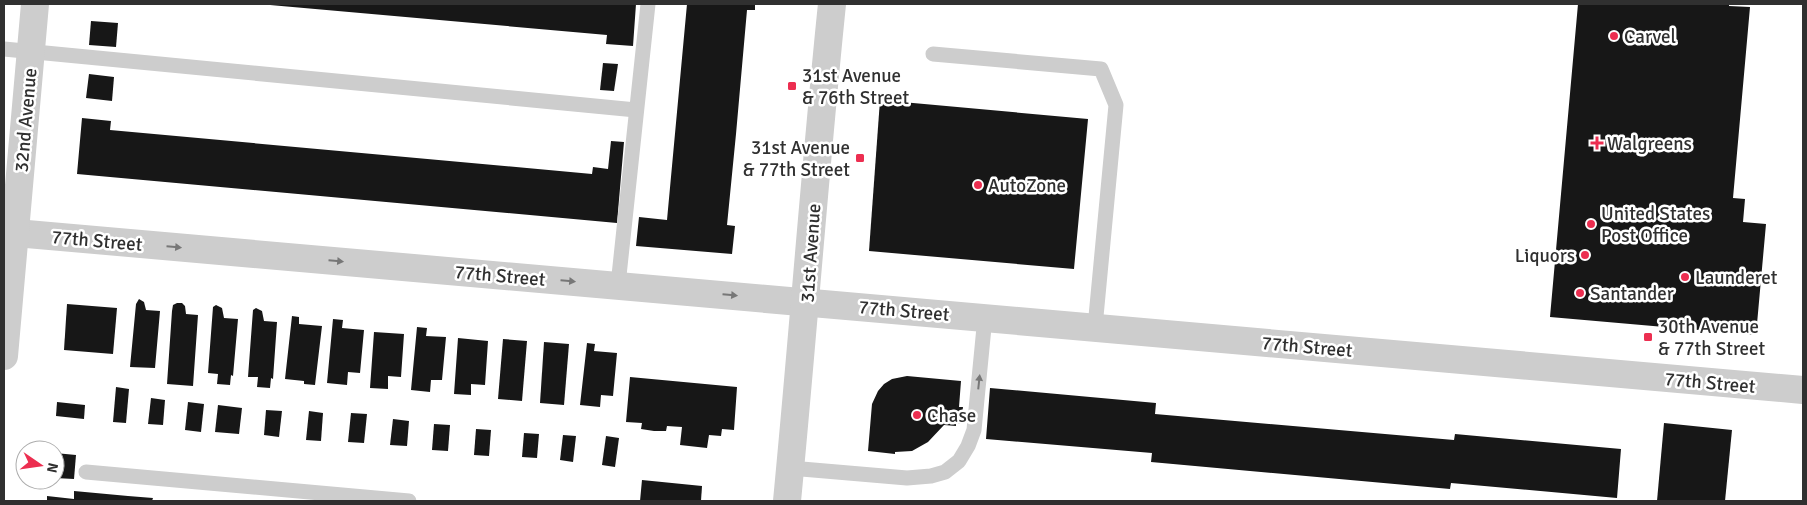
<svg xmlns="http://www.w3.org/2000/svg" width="1807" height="505" viewBox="0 0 1807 505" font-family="Signika,sans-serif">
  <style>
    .building { fill: #171717 }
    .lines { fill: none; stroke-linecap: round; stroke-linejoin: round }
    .service { stroke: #cdcdcd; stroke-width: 15 }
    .minor { stroke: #cdcdcd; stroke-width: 28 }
    .oneway { fill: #777 }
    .poi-dot { fill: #ec2e50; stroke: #fff; stroke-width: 2 }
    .labels { text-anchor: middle; stroke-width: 5; stroke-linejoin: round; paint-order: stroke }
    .poi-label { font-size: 19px; fill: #303030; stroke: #fff; text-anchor: start }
    .street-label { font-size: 19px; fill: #303030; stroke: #fff }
  </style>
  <rect width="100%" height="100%" fill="#fff"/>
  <g class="building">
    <path d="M270,4H636L633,46L606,44L607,35L270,5Z"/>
    <path d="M687,4H755V10H747L736,134L727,225L735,226L732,254L636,246L639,217L667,220Z"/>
    <path d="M1578,4H1729V6L1750,7L1733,198L1745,199L1743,222L1766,224L1756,335L1550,317Z"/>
    <path d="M91,21L118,23L116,47L89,45Z"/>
    <path d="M603,63L618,64L614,91L600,90Z"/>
    <path d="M89,74L114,77L112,101L86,98Z"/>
    <path d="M880,100L1088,119L1074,269L869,251Z"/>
    <path d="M82,118L111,121L110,130L592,174L593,167L608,169L611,141L624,142L617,223L77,174Z"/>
    <path d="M139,299L144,302L146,310L160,311L155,368L130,367L136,304Z"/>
    <path d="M177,303H182L185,306L186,314L198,315L193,386L167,384L172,311L173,305Z"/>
    <path d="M67,304L117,308L113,354L64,350Z"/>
    <path d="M216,305L222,308L224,318L238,319L233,376L231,375L230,385L217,384L218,374L208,373L213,307Z"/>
    <path d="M256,308L262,311L264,321L277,322L273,379L271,378L270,388L257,387L258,377H248L253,310Z"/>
    <path d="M292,316L299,317V324L322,326L315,385L304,384V381L285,379Z"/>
    <path d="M333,319L343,320L342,328L364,330L360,373L348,372L347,385L327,383Z"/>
    <path d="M417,327L427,328L426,336L446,337L442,380H431L430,392L411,390Z"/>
    <path d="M374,332L404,334L401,377L388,376V389L370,388Z"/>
    <path d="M458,338L488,341L485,385L471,384V395L454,394Z"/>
    <path d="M503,339L527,341L522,401L498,399Z"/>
    <path d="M544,342L569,344L564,405L540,403Z"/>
    <path d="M587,343L595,344L594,351L617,353L613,396L601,395L600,407L580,405Z"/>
    <path d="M907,376L961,381L959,407H963L961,424L956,423V426L944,425L928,442L912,451L895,452V454L868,451L872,404L878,391L884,384L892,379Z"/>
    <path d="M630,377L737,387L734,430L722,429L721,436L709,435L707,448L680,445L682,427L667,426L666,431H654L641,429L642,423L626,422Z"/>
    <path d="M116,387L129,389L126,423L113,422Z"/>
    <path d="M990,388L1156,403L1155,414L1454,440L1455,434L1621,449L1617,498L1451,483L1450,489L1151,462L1152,453L986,439Z"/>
    <path d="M151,398L165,400L163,425L148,424Z"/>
    <path d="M57,402L85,405L84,419L56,416Z"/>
    <path d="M188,402L204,404L201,432L185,430Z"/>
    <path d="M218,405L242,408L239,434L215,432Z"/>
    <path d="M266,410L282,411L279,437L264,435Z"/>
    <path d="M309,411L323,413L321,441L306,440Z"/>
    <path d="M351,413L367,414L364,443L348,442Z"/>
    <path d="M393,419L409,421L407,446L390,445Z"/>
    <path d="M1664,423L1732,430L1725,501H1657Z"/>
    <path d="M434,424L450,425L448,451L432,450Z"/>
    <path d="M476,429L491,430L489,456L474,455Z"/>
    <path d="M524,433L539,434L537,458L522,457Z"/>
    <path d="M563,435L576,436L573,462L560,460Z"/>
    <path d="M606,436L619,438L615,467L602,465Z"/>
    <path d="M55,453L76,455L74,479L55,478Z"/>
    <path d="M642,480L702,486L701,501H640Z"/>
    <path d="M74,491L128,496L153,498L152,501H47V496L74,499Z"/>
  </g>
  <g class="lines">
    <g class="service">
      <path d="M4,49L636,110"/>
      <path d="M933,54L1101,69L1116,105L1095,327"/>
      <path d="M618,285L648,4"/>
      <path d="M790,468L907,478L931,476L945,472L959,461L968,446L974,430L985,317"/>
      <path d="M86,472L409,501"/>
    </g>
    <g class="minor">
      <path d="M4,232L1803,390"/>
      <path d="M4,356L35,4"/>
      <path d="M787,501C803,335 815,169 832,4"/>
    </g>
  </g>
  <defs><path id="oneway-solid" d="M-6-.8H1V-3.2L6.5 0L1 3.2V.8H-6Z" transform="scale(1.25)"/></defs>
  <g class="oneway">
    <use href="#oneway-solid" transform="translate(174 247) rotate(5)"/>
    <use href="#oneway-solid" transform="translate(336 261) rotate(5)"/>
    <use href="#oneway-solid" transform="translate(568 281) rotate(5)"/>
    <use href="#oneway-solid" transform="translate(730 295) rotate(5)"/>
    <use href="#oneway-solid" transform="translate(979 382) rotate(-84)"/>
  </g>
  <g class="poi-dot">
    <circle cx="1614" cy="36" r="5"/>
    <rect x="787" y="81" width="10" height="10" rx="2.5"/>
    <path d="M1594.5 135.5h5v5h5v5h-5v5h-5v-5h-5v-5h5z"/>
    <rect x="855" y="153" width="10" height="10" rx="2.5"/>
    <circle cx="978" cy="185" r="5"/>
    <circle cx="1591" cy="224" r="5"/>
    <circle cx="1585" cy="255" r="5"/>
    <circle cx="1685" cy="277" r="5"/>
    <circle cx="1580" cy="293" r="5"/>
    <rect x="1643" y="332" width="10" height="10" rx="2.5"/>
    <circle cx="917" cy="415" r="5"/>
  </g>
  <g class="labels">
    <g class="poi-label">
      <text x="1624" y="43">Carvel</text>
      <text x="802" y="82">31st Avenue<tspan x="802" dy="22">&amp; 76th Street</tspan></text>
      <text x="1607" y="150">Walgreens</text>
      <text x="850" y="154" text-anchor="end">31st Avenue<tspan x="850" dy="22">&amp; 77th Street</tspan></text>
      <text x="988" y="192">AutoZone</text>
      <text x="1601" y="220">United States<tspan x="1601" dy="22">Post Office</tspan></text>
      <text x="1575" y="262" text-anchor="end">Liquors</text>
      <text x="1695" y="284">Launderet</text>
      <text x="1590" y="300">Santander</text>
      <text x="1658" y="333">30th Avenue<tspan x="1658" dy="22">&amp; 77th Street</tspan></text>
      <text x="927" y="422">Chase</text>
    </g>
    <g class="street-label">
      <text transform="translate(25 120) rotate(-85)" y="7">32nd Avenue</text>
      <text transform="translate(97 240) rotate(5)" y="7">77th Street</text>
      <text transform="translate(810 253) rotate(-86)" y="7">31st Avenue</text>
      <text transform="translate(500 275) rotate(5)" y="7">77th Street</text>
      <text transform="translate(904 310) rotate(5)" y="7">77th Street</text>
      <text transform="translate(1307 346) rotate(5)" y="7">77th Street</text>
      <text transform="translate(1710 382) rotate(5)" y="7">77th Street</text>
    </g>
  </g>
  <rect width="1807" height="505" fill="none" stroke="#303030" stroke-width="10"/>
  <g transform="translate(40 465) rotate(103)"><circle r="24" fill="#ffffff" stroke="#acacac"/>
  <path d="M0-4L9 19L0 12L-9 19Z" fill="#ec2e50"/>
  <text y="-8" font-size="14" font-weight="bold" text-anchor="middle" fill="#303030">N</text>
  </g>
</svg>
